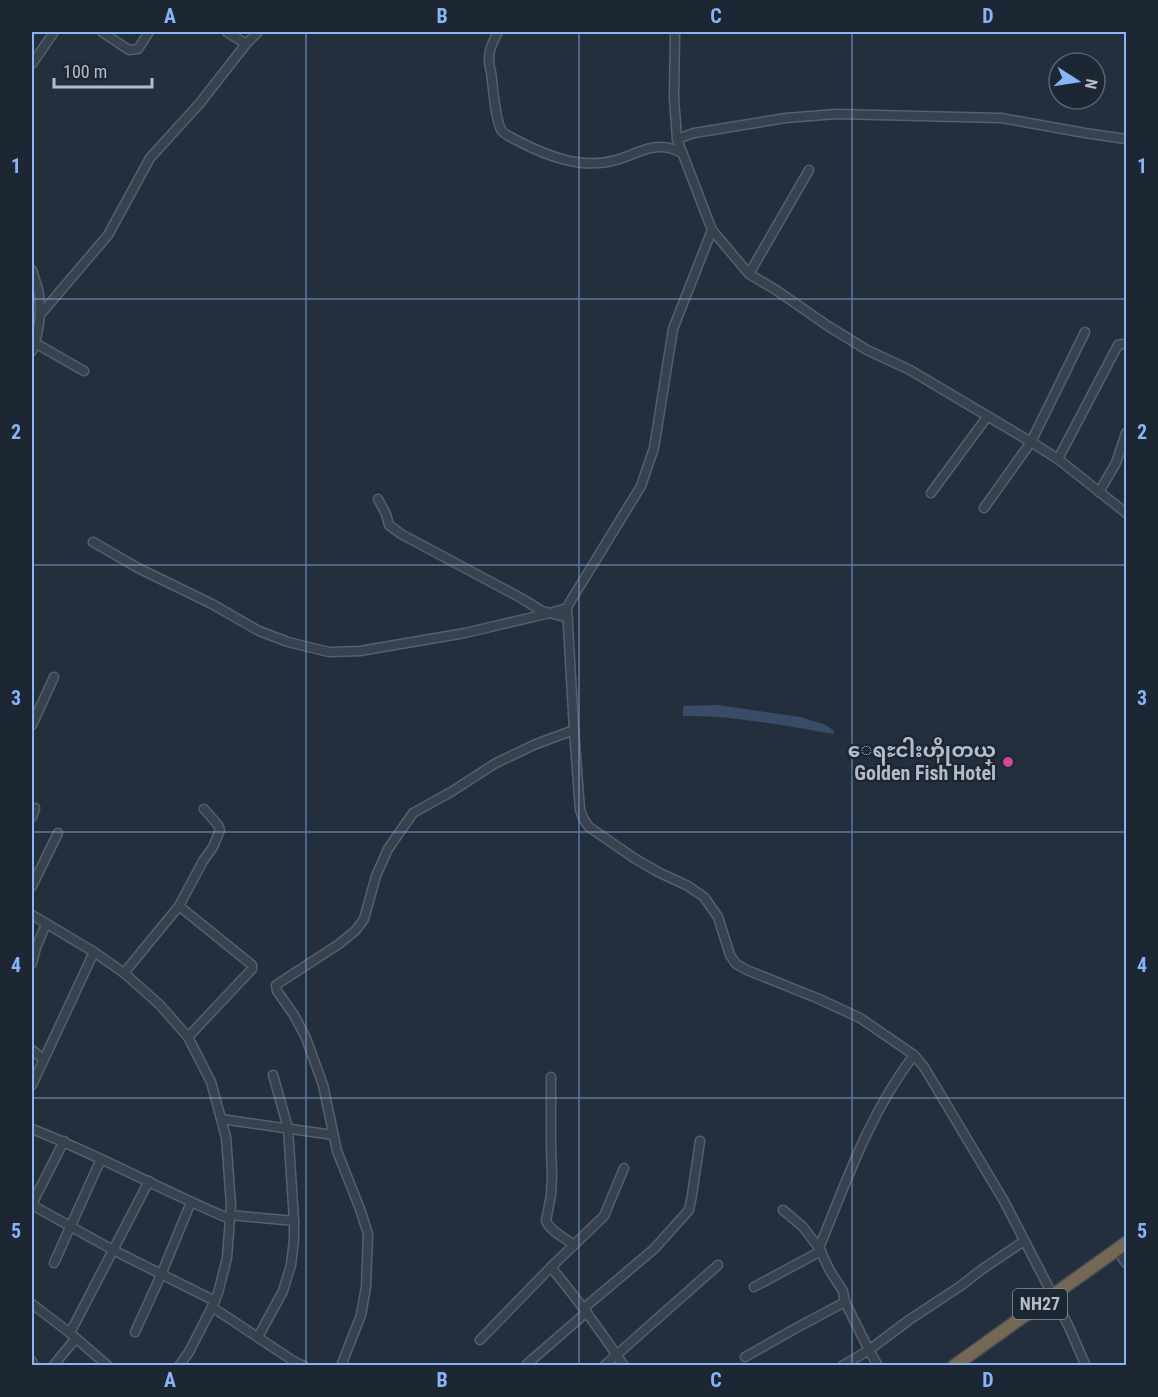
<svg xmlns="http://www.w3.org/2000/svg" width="1158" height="1397" viewBox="0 0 1158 1397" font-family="'Roboto Condensed','Noto Sans Myanmar',sans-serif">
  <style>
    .water { fill: #394c67 }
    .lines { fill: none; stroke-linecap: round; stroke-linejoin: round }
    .minor-casing { stroke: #565f6c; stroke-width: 11 }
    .highway-casing { stroke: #434c59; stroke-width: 15 }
    .minor { stroke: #38414e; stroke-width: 8 }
    .highway { stroke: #746855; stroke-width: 12 }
    .grid { fill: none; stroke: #8ab4f8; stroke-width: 1.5; stroke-opacity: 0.55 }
    .hotel-dot { fill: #d1479c; stroke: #1d2633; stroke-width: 2 }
    .labels { text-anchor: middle; stroke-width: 5; stroke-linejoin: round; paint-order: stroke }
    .shield { fill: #1d2633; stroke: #878f9c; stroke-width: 1.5 }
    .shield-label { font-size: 18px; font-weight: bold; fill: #b4bcc9 }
    .poi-label { font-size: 20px; font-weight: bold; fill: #b4bcc9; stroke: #1d2633; text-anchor: end }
    .neatline { fill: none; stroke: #8ab4f8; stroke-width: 2 }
    .grid-label { font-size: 20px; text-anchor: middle; font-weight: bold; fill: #8ab4f8 }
  </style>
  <rect width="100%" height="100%" fill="#242f3e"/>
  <path class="water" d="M717,705L800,717L826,725L834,731V734C784,726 734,715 683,716V706Z"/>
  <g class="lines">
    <defs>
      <g id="minor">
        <path d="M102,32L129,50L138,49L149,32"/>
        <path d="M227,32L246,44"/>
        <path d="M498,32C491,45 486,56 491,72C493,85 495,121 502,131C505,135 513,138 518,141C547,156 582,170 616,160C632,156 651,143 669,148C674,149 678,151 682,153"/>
        <path d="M675,32L674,98L677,139L712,230L749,274L776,290L828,326L867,350L910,370L1031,442L1058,459L1126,513"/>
        <path d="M32,64L54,32"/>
        <path d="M677,139L694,133L786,118L836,114L1001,118L1085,133L1126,139"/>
        <path d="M712,230L673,329L654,448L641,486L570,602L567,608L574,730L580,810L584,820L589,827L634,858L658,872L688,886L704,897L718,917L730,955L736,964L747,970L819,999L860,1018L914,1055L924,1067L1004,1201L1068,1325L1086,1366"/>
        <path d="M32,270C34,276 36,283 38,289C42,309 39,332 32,351"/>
        <path d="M749,274L809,170"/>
        <path d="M40,315L108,235L150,158L200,103L246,44L258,32"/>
        <path d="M35,343L84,371"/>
        <path d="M1058,459L1118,345L1123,344L1126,345"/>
        <path d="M1099,492L1116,463L1126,433"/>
        <path d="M931,493L987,417"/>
        <path d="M378,499L386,514L389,525L401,534L521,598L542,611L550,613L567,608"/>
        <path d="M984,508L1031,442L1085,332"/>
        <path d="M93,542L138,568L212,604L259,631L288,642L329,652L360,651L465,633L550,613L568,618"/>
        <path d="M32,725L54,677"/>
        <path d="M32,817L35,808"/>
        <path d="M32,886L58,833"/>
        <path d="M179,906L252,965V969L188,1037"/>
        <path d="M32,915L94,952L124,973L160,1005L188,1037L211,1082L226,1137L231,1205L227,1258L218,1293L212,1307L189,1352L179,1366"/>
        <path d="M32,963L36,948L46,924"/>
        <path d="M124,973L179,906L203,861L213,847L220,830L218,825L204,809"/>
        <path d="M32,1050L43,1059"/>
        <path d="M551,1077V1148L552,1176L551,1195L546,1221C550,1231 565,1238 574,1245"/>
        <path d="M32,1085L94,952"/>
        <path d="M221,1119L333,1135"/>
        <path d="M32,1129C99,1155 163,1191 230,1219"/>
        <path d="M32,1204L64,1141"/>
        <path d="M32,1205L113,1250L215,1301"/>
        <path d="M783,1210L803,1227L819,1248L830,1271L843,1291L845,1302L869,1350L878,1366"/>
        <path d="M230,1215L294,1221"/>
        <path d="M819,1248C846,1182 870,1112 914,1055"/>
        <path d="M1117,1250L1126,1263"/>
        <path d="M54,1263L101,1159"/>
        <path d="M551,1267C577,1299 601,1331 624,1366"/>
        <path d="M754,1287L821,1251"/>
        <path d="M32,1304L70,1333L108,1366"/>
        <path d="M212,1307L295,1362L304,1366"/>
        <path d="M584,1308L654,1249L689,1210L692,1195L700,1141"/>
        <path d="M135,1332L161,1275L191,1202"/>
        <path d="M70,1333L149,1181"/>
        <path d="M258,1337L283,1291L291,1265L294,1240V1221L288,1128L273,1075"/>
        <path d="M480,1340L551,1267L604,1216L624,1168"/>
        <path d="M745,1357L798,1327L845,1302"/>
        <path d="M32,1361L34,1366"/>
        <path d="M527,1364L587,1312"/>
        <path d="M53,1366L76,1338"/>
        <path d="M341,1366L361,1315L366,1287L368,1234L360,1209L337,1151L323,1085L306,1038L294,1015L277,991L276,985L339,944L356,930L364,919L376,876L388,849L413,813L451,792L496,763L536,744L574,730"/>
        <path d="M604,1366L718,1265"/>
        <path d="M842,1366L869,1350L909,1320L962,1285L981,1270L1024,1241"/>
      </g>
      <path id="highway" d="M954,1366L1126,1243"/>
    </defs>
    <use href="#minor" class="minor-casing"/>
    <use href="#highway" class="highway-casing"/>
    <use href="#minor" class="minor"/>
    <use href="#highway" class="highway"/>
  </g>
  <path class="grid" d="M306,32V1366M579,32V1366M852,32V1366M32,299H1126M32,565H1126M32,832H1126M32,1098H1126"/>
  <circle class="hotel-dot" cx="1008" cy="762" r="6"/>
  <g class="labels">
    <rect class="shield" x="1013" y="1289" width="54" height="30" rx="4.5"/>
    <g class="shield-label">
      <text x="1040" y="1310">NH27</text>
    </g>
    <g class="poi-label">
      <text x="996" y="757">ေရႊငါးဟိုုတယ္<tspan x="996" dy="23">Golden Fish Hotel</tspan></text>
    </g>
  </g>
  <rect width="1158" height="1397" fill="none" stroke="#1d2633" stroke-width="66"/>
  <g transform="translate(1077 81) rotate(102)"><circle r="28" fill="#1d2633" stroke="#59626f" stroke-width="1.5"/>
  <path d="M0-4.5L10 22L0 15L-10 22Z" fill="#8ab4f8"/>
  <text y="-9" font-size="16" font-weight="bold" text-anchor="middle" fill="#b4bcc9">N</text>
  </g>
  <path d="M54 78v9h98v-9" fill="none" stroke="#b4bcc9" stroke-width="3"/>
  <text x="63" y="78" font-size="18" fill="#b4bcc9" stroke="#1d2633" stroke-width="4.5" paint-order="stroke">100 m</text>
  <rect x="33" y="33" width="1092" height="1331" class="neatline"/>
  <g class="grid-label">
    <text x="170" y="23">A</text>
    <text x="442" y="23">B</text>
    <text x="716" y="23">C</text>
    <text x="988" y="23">D</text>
    <text x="16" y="173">1</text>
    <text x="1142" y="173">1</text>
    <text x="16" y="439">2</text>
    <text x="1142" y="439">2</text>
    <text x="16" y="705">3</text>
    <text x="1142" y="705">3</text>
    <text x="16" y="972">4</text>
    <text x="1142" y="972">4</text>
    <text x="16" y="1238">5</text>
    <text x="1142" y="1238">5</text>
    <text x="170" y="1387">A</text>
    <text x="442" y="1387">B</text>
    <text x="716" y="1387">C</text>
    <text x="988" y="1387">D</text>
  </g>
</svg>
